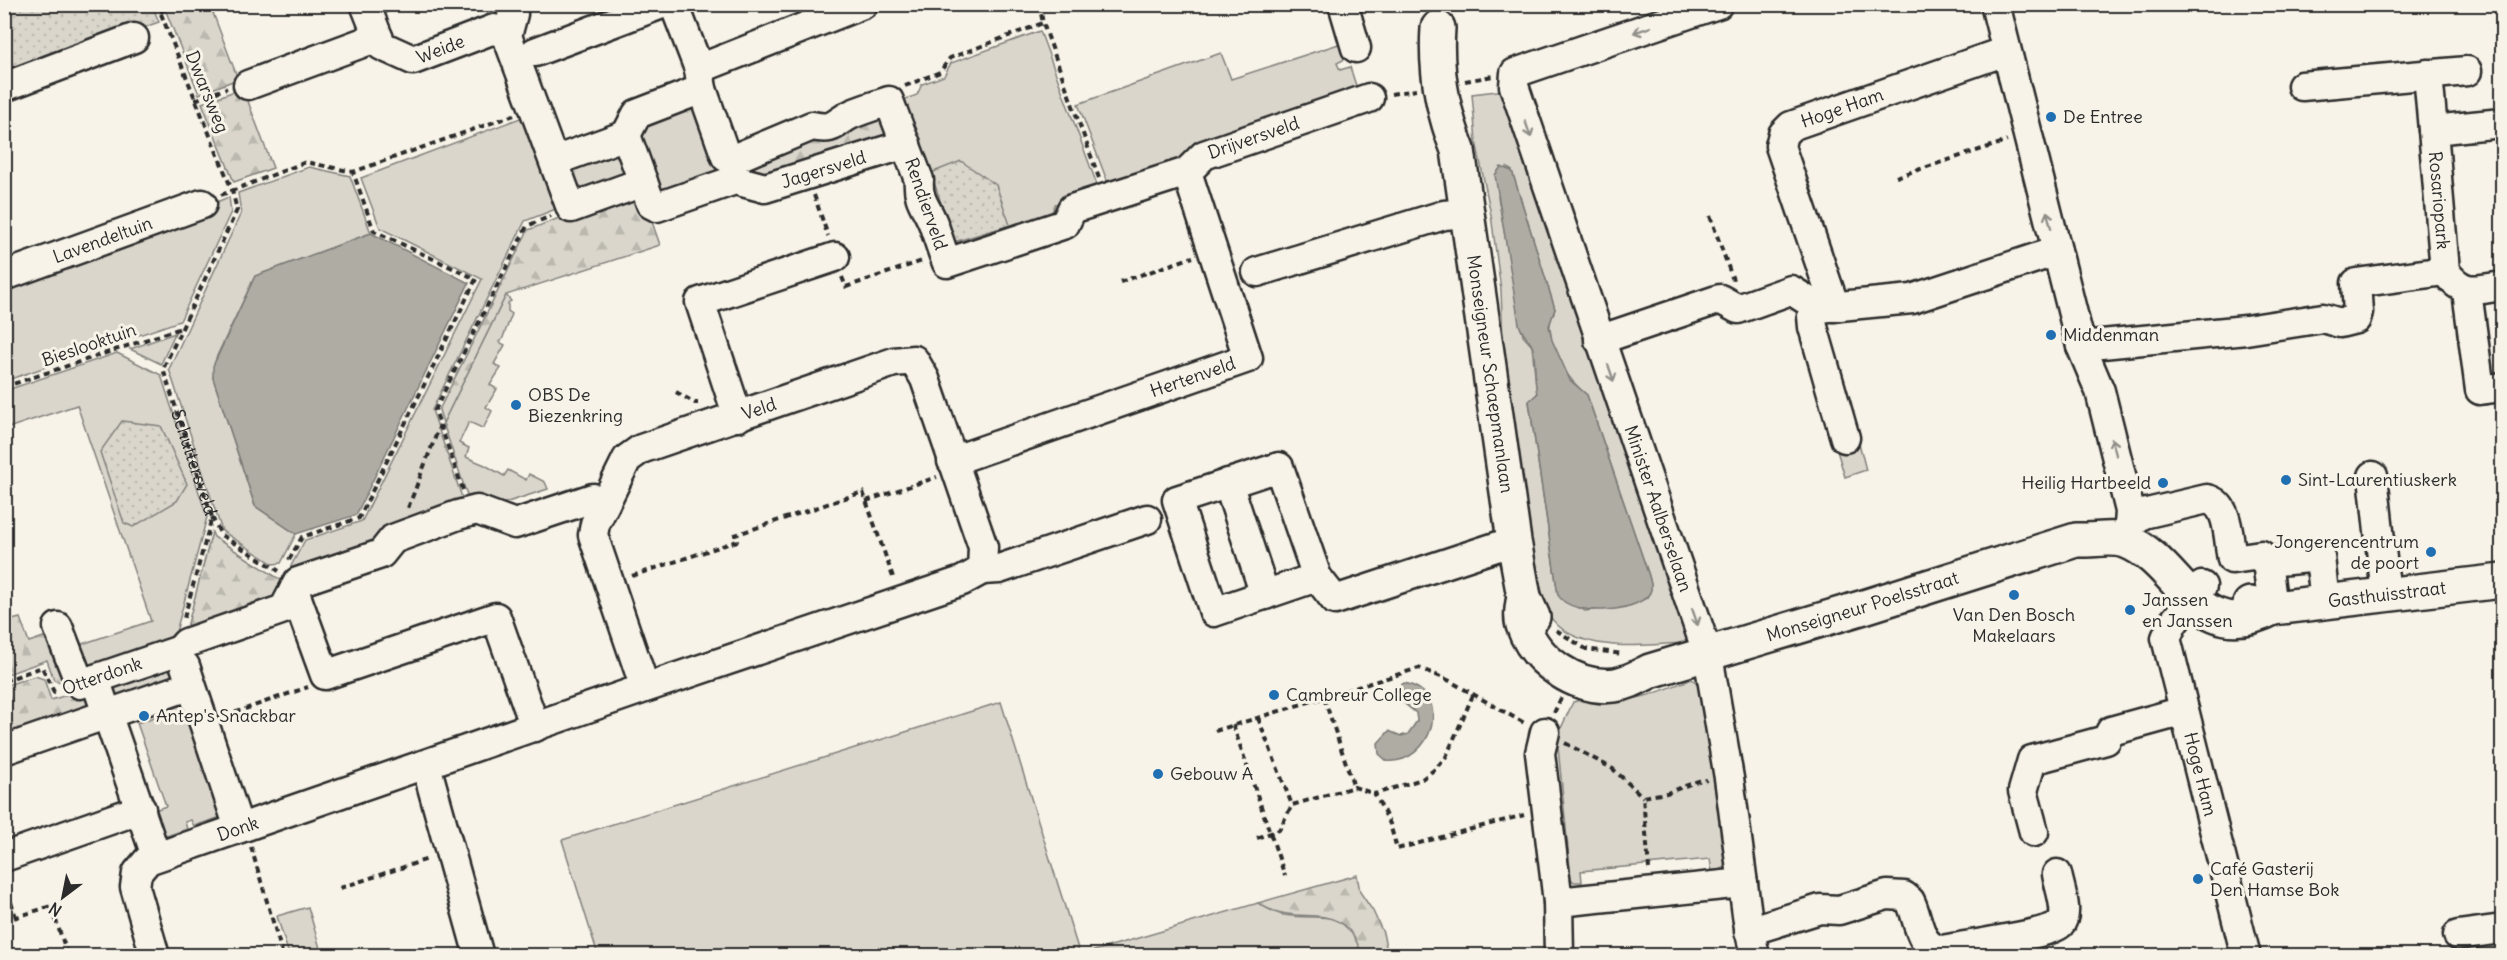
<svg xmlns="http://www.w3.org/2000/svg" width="2507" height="960" viewBox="0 0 2507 960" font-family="Delius,sans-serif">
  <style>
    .green { fill: #dad6cc; stroke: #82807c; stroke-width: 1.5; fill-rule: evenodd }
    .forest { fill: url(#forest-firs); stroke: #82807c; stroke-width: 1.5 }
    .park { fill: url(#park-dots); stroke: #82807c; stroke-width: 1.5 }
    .water { fill: #afaca4; stroke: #7a7874; stroke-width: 1.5 }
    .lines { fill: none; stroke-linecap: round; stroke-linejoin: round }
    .minor-casing { stroke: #2b2b2b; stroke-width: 33 }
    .major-casing { stroke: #2b2b2b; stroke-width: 38 }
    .path { stroke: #2b2b2b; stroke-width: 4; stroke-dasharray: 6 4.5; stroke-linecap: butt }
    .minor { stroke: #f7f3e8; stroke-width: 28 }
    .major { stroke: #f7f3e8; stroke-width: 33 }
    .oneway { stroke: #918f8a }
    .poi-dot { fill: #1f6fb2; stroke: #f7f3e8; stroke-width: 2 }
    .labels { text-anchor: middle; stroke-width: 6; stroke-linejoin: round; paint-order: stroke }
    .street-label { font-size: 18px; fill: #2b2b2b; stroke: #f7f3e8 }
    .poi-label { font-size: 18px; fill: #2b2b2b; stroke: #f7f3e8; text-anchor: start }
  </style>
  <defs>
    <pattern id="forest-firs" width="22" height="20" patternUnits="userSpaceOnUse" patternTransform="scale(1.5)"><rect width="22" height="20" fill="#dad6cc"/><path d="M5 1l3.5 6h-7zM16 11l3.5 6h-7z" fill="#bbb8af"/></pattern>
    <pattern id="park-dots" width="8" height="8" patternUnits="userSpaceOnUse" patternTransform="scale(1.5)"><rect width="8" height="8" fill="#dad6cc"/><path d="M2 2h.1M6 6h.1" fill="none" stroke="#bbb8af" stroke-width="1.8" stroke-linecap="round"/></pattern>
  </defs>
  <rect width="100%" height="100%" fill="#f7f3e8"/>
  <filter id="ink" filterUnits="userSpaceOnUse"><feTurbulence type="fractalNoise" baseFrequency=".0167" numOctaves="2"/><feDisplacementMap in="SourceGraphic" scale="12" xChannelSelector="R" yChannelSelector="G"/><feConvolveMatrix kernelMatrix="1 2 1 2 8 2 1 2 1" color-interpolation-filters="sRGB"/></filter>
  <g filter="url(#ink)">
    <g class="green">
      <path d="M1040,31L1099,190L1055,204L1050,217L957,248L948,245L898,102L917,95L922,84L944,76L951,63Z"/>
      <path d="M1342,43L1347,58L1337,63L1340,70L1350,67L1359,95L1109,186L1078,104L1221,53L1231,79Z"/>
      <path d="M1505,90L1689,632L1684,643C1642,645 1565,656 1545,607L1519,481L1504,367L1501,290L1491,215L1476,141L1472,94ZM1507,167L1512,171L1555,309C1553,315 1549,322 1550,328C1551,353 1568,380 1587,395L1649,576L1651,585L1647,598L1627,606L1585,611L1558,595L1529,402L1537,394L1532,346L1523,336L1498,197Z"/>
      <path d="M697,98L727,178L655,202L633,138L641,119Z"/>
      <path d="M531,114L566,205L525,221L432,410L465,506L378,550L295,578L291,566L305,540L362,521L482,279L380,228L361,178Z"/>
      <path d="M624,141L637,178L575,202L561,165Z"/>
      <path d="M309,167L350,176L371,233L255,276L216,358L213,378L255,506L296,534L281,563L273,564L222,531L169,369L241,213L238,193Z"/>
      <path d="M229,197L231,212L180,321L5,381V284Z"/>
      <path d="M506,295L511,301L508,303V311L512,314L502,340L499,342L505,345L494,364L501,368L490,385L497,389L486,407L492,411L484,427L482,428L469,422L459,443L469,448L466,457L485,465L504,476L508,470L526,480L529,474L545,482L548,489L492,507L467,495L443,423Z"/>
      <path d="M175,333L161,364L130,349Z"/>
      <path d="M117,353L161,375L207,517L172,647L84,677L73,647L151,621L77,405L5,429L4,391Z"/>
      <path d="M1858,439L1866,470L1845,477L1835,444Z"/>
      <path d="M178,657L187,681L113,707L108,693L118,678Z"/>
      <path d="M1692,679L1704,689L1726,863C1723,869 1719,872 1712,872L1710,859L1581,871L1582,882H1574L1571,879L1557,737L1573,702C1591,696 1610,701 1629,699C1650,697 1672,686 1692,679Z"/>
      <path d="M190,692L230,814L194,826L191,820L185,822L187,829L161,838L152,811L166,806L137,723L170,712L166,700Z"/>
      <path d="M1001,702L1080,955L1258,903C1266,908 1274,913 1284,915C1324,922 1345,904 1362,955H598L562,840Z"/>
      <path d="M308,907L322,955H289L277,916Z"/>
    </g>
    <g class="forest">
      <path d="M177,5H210L238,79L199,94L165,9Z"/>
      <path d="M243,88L273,168L234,182L202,103Z"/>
      <path d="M881,112L891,141L764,183L737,166Z"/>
      <path d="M640,187L660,245L506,295L443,423L439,410L528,230Z"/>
      <path d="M212,532L214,537L284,582L288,593L185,635Z"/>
      <path d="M20,618L29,642L55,633L72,681L63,684L54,680L47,660L5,675L4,622Z"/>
      <path d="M35,676L44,679L51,700L79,691L97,697L102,711L5,743L4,686Z"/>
      <path d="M1357,875L1360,892L1373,911L1383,933L1388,955H1362C1342,893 1300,931 1258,903Z"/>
    </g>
    <g class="park">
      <path d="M5,5H152L159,22L139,29L137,23L5,73Z"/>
      <path d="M961,161L996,185L1010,225L954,242L931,173Z"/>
      <path d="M122,421L161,426L187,484L177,501L133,527L124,523L100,452Z"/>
    </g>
    <g class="water">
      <path d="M1501,167L1512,171L1555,309L1549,326L1552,340L1570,380L1587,395L1649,576C1650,580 1652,586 1651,590C1646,612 1571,619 1558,595L1529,401L1537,394C1534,379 1536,364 1533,349C1531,340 1522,336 1519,324L1495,175Z"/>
      <path d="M371,233L469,283L356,515L296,534L255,506L213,378V366L255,276Z"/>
      <path d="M1404,683C1455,693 1431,765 1387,761L1379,754L1378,743L1389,731L1401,736L1408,734L1417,721L1416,713L1396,697L1398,687Z"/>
    </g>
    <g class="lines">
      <defs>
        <g id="minor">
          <path d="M365,4L378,37"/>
          <path d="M510,4L513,14L507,36L571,208L643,182"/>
          <path id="s2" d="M674,4L699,69L702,89L726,157H738L812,126C837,131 834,122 852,114C864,109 877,105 889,101L919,180C917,201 928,208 934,226C938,238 942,251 947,263L1065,224L1072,209L1187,172L1204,155L1369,98"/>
          <path d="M1343,4L1356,48"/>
          <path id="s3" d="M1718,4L1515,73L1514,86L1708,655L1729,778L1748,922L1755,956"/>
          <path d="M1995,4L2076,326L2081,346L2100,391L2130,511L2128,542"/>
          <path d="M535,52L662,4"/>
          <path d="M699,69L863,4"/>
          <path d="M2428,74L2433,130"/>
          <path id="s4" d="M248,85L378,37L382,46L413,60L494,29L507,36"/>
          <path d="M2302,86L2467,71"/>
          <path d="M4,87L134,38"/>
          <path id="s5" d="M2502,123L2433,130L2445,271C2463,296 2475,290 2502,286"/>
          <path id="s6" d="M626,135L651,204L657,207L735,180L765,188L906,144"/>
          <path d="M554,161L626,135L637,114L702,89"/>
          <path d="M1257,272L1444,215L1466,213"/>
          <path id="s7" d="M4,276L202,204"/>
          <path d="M2467,291L2480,390L2502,387"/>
          <path id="s8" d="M1835,307L1780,146L1783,134L1791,126L2006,51"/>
          <path d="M1599,340L1720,299L1738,309L1791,290L1819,308"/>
          <path d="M2081,346L2246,330L2323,318L2340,323L2356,319L2358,312L2356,283L2445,271"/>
          <path d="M738,417L700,302L835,257"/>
          <path d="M1845,438L1813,327L1812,316L1819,308L1912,299L2057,251"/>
          <path id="s9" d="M952,461L1248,358L1187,172"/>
          <path d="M2373,476L2386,595"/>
          <path d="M1228,483L1265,595"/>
          <path d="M2129,524L2143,514L2207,499C2230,504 2228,540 2232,559L2261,555L2267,562L2320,557L2325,602"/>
          <path d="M2267,562L2273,608"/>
          <path d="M982,570L999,569L1147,519"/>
          <path d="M1317,577L1279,467L1177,500L1214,612L1317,577L1335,600L1514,541"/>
          <path id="s10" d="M2202,586L2173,623L2166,638L2246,956"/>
          <path d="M294,590L325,675L496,617L535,727"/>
          <path d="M58,627L80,684L180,650"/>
          <path d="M180,650L186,643L284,609L298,582L381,554L393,539L458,515L477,510L515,524L593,498L605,503"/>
          <path d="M185,666L239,828"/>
          <path d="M95,679L156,856"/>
          <path d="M1545,732L1540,753L1558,902L1559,956"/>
          <path d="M4,750L183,688"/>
          <path d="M426,765L479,956"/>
          <path d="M2034,832L2023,791L2032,760L2106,740L2111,731L2184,711"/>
          <path d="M4,857L141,809"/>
          <path d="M1558,902L1743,883"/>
          <path d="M1749,931L1820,909L1839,910L1887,895L1904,896L1910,901C1919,918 1918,948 1942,950C1960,946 2052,934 2060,924C2070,913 2059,887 2057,874"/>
          <path d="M2458,935L2502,929"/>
          <path id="s11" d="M155,956L135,887L137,873L148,860L645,688L962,581L982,570L983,547L925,379L914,360L894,362L641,449L627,459L595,524L593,535L645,688"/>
        </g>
        <g id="major">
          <path id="s12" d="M1438,28C1435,72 1442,110 1458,150L1514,541L1524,597L1533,617"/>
          <path id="s13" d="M1524,597C1522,606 1520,617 1523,625C1535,661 1577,690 1615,685C1628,683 1638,677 1650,671L1864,607L2076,540C2093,541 2111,536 2126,541C2183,563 2196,649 2273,608"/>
          <path id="s14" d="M2250,604L2273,608L2502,581"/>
        </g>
      </defs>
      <use href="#minor" class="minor-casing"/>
      <use href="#major" class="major-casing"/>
      <g class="path">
        <path id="s1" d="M157,4L232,190L237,210L163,369L212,517L184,618"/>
        <path d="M1039,4L1043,23L1099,178"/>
        <path d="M160,12L176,4"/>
        <path d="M1465,81L1493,76"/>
        <path d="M905,86L940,72L950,58L1043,23"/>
        <path d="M1391,94L1416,90"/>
        <path d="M195,100L227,88"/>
        <path d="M1896,177L2007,141"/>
        <path d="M221,195L306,162L353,172L514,115"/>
        <path d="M814,195L828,236"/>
        <path d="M1710,216L1733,280"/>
        <path d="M842,277L846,287L922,261"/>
        <path d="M1120,282L1193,257"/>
        <path d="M4,387L181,328"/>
        <path d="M676,392L695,403H698"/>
        <path d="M463,490L435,410L527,226L551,216"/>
        <path d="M866,501L937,477"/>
        <path d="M408,508L440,425"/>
        <path d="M212,517L221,535L279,571"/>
        <path d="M289,560L302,537L359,518L476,279L374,231L353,172"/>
        <path d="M632,576L737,541L735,535L863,492L894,580"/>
        <path d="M1556,630L1586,649L1623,654"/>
        <path d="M4,681L42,667L54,692L59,691"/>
        <path d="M1473,695L1446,757L1435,769L1422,779L1375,794L1390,824L1397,849L1524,815"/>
        <path d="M1324,698L1354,787"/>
        <path d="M1554,713L1561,698"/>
        <path d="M225,716L308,687"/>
        <path d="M1258,718L1292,805"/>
        <path d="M1233,725L1285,876"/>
        <path d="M1215,731L1419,668L1448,680L1526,724"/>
        <path d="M1565,743L1613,769L1643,797"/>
        <path d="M1257,838L1279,830L1292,805L1354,787L1375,794"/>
        <path d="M251,847L283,956"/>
        <path d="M1649,869L1643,797L1667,793L1698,781L1707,780"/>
        <path d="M4,882L16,917"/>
        <path d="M340,888L428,859"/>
        <path d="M4,921L51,906L68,956"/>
      </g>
      <use href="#minor" class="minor"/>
      <use href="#major" class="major"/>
    </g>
    <defs><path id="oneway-shaft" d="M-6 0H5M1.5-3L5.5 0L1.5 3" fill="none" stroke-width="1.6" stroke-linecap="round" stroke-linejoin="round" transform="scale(1.5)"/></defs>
    <g class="oneway">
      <use href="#oneway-shaft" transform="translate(1642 30) rotate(161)"/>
      <use href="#oneway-shaft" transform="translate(1528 129) rotate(71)"/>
      <use href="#oneway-shaft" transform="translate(2049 220) rotate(-104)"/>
      <use href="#oneway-shaft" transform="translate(1611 373) rotate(71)"/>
      <use href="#oneway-shaft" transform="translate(2114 447) rotate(-104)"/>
      <use href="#oneway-shaft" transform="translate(1695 617) rotate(71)"/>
    </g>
  </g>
  <g class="poi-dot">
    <circle cx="2051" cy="117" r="6"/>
    <circle cx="2051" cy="335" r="6"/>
    <circle cx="516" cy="405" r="6"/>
    <circle cx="2286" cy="480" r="6"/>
    <circle cx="2163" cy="483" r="6"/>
    <circle cx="2431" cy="552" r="6"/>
    <circle cx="2014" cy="595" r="6"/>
    <circle cx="2130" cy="610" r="6"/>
    <circle cx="1274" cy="695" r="6"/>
    <circle cx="144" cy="716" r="6"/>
    <circle cx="1158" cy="774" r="6"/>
    <circle cx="2198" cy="879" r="6"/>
  </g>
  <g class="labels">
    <g class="street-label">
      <text dy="6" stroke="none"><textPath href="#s4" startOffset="212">Weide</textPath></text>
      <text transform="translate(207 92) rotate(68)" y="6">Dwarsweg</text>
      <text dy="6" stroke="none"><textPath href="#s8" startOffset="248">Hoge Ham</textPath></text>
      <text dy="6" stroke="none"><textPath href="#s2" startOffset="848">Drijversveld</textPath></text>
      <text dy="6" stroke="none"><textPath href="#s6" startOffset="255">Jagersveld</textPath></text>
      <text dy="6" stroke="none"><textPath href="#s5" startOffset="140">Rosariopark</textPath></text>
      <text transform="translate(926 204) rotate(71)" y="6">Rendierveld</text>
      <text dy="6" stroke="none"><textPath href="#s7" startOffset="105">Lavendeltuin</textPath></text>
      <text transform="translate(89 345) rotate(-19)" y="6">Bieslooktuin</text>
      <text dy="6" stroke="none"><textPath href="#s12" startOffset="351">Monseigneur Schaepmanlaan</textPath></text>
      <text dy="6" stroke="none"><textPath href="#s9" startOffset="255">Hertenveld</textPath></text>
      <text transform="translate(759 409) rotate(-19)" y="6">Veld</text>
      <text dy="6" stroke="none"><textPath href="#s1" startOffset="495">Schuttersveld</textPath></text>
      <text dy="6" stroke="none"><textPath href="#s3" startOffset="674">Minister Aalberselaan</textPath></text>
      <text dy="6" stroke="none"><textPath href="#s14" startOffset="138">Gasthuisstraat</textPath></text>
      <text dy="6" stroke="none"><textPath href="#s13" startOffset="406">Monseigneur Poelsstraat</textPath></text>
      <text transform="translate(102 676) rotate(-19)" y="6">Otterdonk</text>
      <text dy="6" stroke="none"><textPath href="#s10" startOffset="204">Hoge Ham</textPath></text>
      <text dy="6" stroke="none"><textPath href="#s11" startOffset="198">Donk</textPath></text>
    </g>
    <g class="poi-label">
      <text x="2063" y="123">De Entree</text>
      <text x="2063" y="341">Middenman</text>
      <text x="528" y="401">OBS De<tspan x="528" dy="21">Biezenkring</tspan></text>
      <text x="2298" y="486">Sint-Laurentiuskerk</text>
      <text x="2151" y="489" text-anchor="end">Heilig Hartbeeld</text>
      <text x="2419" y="548" text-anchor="end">Jongerencentrum<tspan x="2419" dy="21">de poort</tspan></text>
      <text x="2142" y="606">Janssen<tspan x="2142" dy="21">en Janssen</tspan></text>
      <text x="2014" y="621" text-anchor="middle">Van Den Bosch<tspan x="2014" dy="21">Makelaars</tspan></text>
      <text x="1286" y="701">Cambreur College</text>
      <text x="156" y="722">Antep's Snackbar</text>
      <text x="1170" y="780">Gebouw A</text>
      <text x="2210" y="875">Café Gasterij<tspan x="2210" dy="21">Den Hamse Bok</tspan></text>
    </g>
  </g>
  <rect width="2507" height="960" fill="none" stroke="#f7f3e8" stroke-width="24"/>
  <rect x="12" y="12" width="2483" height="936" fill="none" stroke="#2b2b2b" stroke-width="2" filter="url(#ink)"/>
  <g transform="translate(63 897) rotate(212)" stroke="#f7f3e8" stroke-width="4.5" paint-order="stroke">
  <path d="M0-4.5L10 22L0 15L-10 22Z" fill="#2b2b2b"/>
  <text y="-9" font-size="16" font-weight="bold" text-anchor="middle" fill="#2b2b2b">N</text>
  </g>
</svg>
